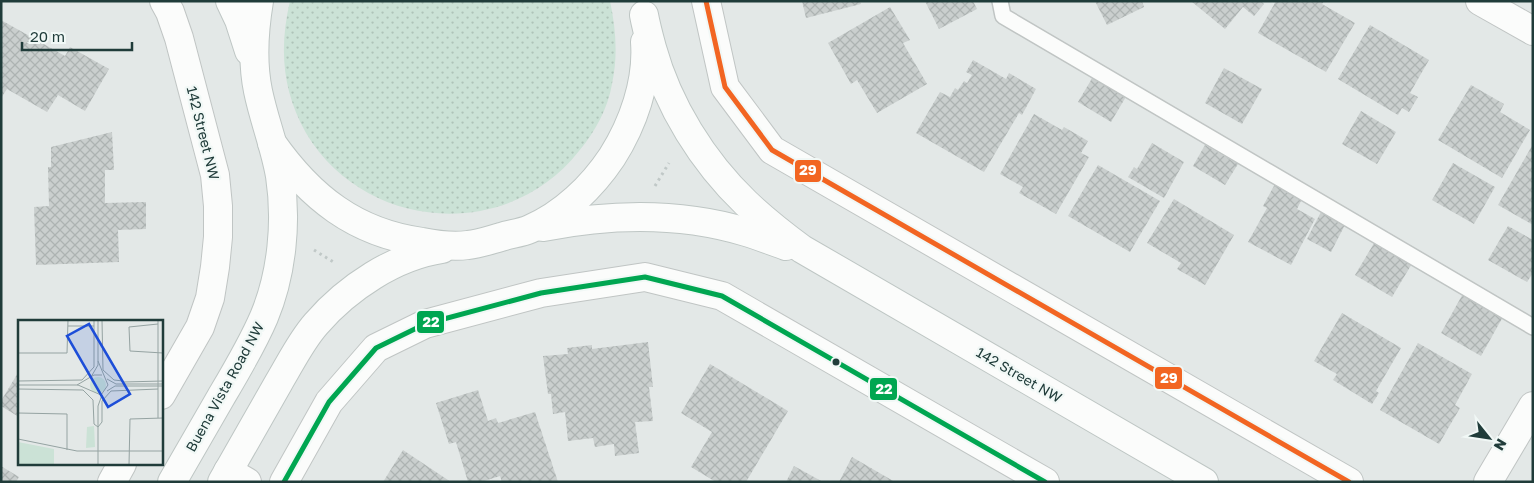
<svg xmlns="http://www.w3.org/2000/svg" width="1534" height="483" viewBox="0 0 1534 483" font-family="'Golos Text',sans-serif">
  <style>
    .grass { fill: url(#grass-dots) }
    .building { fill: url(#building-cross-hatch) }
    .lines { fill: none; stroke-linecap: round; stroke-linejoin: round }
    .lane-casing { stroke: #c0c5c4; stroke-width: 18 }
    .street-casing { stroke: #c0c5c4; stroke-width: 30 }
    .secondary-casing { stroke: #bec6c4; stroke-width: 30 }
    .path { stroke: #c0c8c7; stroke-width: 3; stroke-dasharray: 2.5 4; stroke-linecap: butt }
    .lane { stroke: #fbfcfb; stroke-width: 15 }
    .street { stroke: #fbfcfb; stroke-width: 28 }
    .secondary { stroke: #fbfcfb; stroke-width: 28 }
    .bus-1-casing { stroke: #f1f8f6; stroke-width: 9 }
    .bus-2-casing { stroke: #f1f8f6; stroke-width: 9 }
    .bus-1 { stroke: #f26522; stroke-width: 5 }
    .bus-2 { stroke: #00a651; stroke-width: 5 }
    .bus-dot { fill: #203c3a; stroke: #f1f8f6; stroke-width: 2 }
    .labels { text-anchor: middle; stroke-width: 4.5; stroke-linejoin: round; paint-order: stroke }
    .street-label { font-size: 14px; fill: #203c3a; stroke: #f1f8f6 }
    .inset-road { fill: none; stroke: #95a3a2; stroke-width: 1 }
    .view { fill: #1d4ed8; fill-opacity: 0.15; stroke: #1d4ed8; stroke-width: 2.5 }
    .inset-edge { fill: none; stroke: #203c3a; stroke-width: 2.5 }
    .line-badge { stroke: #f1f8f6; stroke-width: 2 }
    .badge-label { font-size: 14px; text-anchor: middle; font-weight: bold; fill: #fff }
  </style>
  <defs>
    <pattern id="grass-dots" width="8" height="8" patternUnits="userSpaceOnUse" patternTransform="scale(1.25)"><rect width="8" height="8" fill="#cbe2d6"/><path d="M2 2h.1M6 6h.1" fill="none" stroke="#aec3b8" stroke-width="1.8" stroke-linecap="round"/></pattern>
    <pattern id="building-cross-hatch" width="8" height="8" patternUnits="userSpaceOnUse" patternTransform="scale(1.25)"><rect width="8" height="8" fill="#cacfce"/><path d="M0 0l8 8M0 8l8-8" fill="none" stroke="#adb3b2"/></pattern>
  </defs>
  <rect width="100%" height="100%" fill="#e3e8e7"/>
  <path class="grass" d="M290,1H610C616,29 618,56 612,84C608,108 595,132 579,151C508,242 365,232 306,133C282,90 279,48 290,1Z"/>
  <g class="building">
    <path d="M802,1H860L861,4L806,18Z"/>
    <path d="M925,1H973L977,9L939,29Z"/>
    <path d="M1095,1H1142L1144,7L1107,25Z"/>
    <path d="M1191,1H1261L1264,4L1254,16L1243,7L1225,29Z"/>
    <path d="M1276,1H1324L1322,4L1355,23L1326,72L1258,33Z"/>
    <path d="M890,7L910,40L903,43L927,84L877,113L857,80L851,84L828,43Z"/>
    <path d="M1,20L65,56L70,47L109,69L85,111L58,95L47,112L7,89L1,98Z"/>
    <path d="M1370,25L1429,60L1410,93L1418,97L1409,112L1402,108L1398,115L1338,79Z"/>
    <path d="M973,60L1006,79L1009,73L1036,89L1022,115L1019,113L984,172L916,133L940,92L950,97L955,88L958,90L964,81L967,83L972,75L966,72Z"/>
    <path d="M1224,68L1262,89L1242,124L1205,103Z"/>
    <path d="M1094,75L1127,95L1111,122L1078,102Z"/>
    <path d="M1471,85L1504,104L1500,112L1530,130L1502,178L1438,140Z"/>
    <path d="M1361,111L1396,132L1377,164L1342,144Z"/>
    <path d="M1034,114L1062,130L1064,127L1088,141L1081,153L1089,157L1056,214L1019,193L1023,187L1000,174Z"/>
    <path d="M112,132L114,170H105V203L146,202V229L118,230L119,262L36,265L34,207L49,206L48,167H51V147Z"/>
    <path d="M1152,143L1184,162L1164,198L1128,177L1134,167L1137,169Z"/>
    <path d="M1533,144V225L1498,205Z"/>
    <path d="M1205,145L1238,164L1225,185L1193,166Z"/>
    <path d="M1453,163L1495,187L1474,224L1432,200Z"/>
    <path d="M1098,165L1160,201L1130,252L1068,216Z"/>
    <path d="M1275,184L1304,195L1297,209L1315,219L1291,265L1248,242L1267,208L1263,206Z"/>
    <path d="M1174,199L1234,235L1205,285L1177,269L1181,263L1147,243Z"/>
    <path d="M1323,208L1347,221L1331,252L1307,239Z"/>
    <path d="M1508,226L1533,240V273L1527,282L1488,260Z"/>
    <path d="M1376,240L1413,262L1392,297L1355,275Z"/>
    <path d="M1464,292L1504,315L1481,356L1441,333Z"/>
    <path d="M1342,313L1401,348L1376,391L1379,393L1372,404L1333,380L1337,374L1314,361Z"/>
    <path d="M648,342L653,387H649L653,421L635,422L639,453L615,456L614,444L595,447L593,438L568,441L565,412L553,414L551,394H548L543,356L568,354L567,348L592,345V349Z"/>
    <path d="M1418,343L1472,374L1455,405L1460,408L1439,444L1380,410Z"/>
    <path d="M710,364L788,411L746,482H716L691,467L712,432L681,413Z"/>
    <path d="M19,371V417L1,406V401Z"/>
    <path d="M478,390L488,421L496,418L498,423L535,412L558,482H502L500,476L481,482H468L456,442L449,444L436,403Z"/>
    <path d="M403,450L451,482H383Z"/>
    <path d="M852,457L895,482H839Z"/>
    <path d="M1,466L19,477L16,482H1Z"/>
    <path d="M794,466L823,482H786Z"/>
  </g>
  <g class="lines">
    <defs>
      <path id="lane" d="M1000,1L1003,16L1533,327"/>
      <g id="street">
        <path d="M706,1L725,87L772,150L1349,482"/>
        <path d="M1480,1L1533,31"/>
        <path d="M161,395L200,327L210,298L215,267L218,237V206L215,175L179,38L170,12L164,1"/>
        <path d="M228,471L247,482"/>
        <path d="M112,482L122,464"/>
        <path d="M284,482L329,402L376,348L425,324L541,293L645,277L722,296L1045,482"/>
        <path d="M1488,482L1533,406"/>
      </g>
      <g id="secondary">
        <path d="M230,1L239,20L249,51"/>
        <path d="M644,15C646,26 649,37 652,48C668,106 703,162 746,203C764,220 783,235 802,249L1204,482"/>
        <path d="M272,143C310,197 355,233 422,242C437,245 453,247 468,245C479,244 490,240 501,237C510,234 521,233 530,229C563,215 592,187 612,157C633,124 648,82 645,42"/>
        <path d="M543,227C609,214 680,212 746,232C759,236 772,241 786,246"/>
        <path d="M172,482C189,453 205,425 221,397C237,370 252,345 264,317C282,274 287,222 280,176C275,147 264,120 258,91C252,62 254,31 259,1"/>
        <path d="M222,482C241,449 260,415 279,382C291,362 301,341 316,324C347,288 395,256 442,249"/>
      </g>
    </defs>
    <use href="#lane" class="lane-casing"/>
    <use href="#street" class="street-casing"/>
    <use href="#secondary" class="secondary-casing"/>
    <g class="path">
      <path d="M655,186L669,163"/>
      <path d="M314,250L335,263"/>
    </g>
    <use href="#lane" class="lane"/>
    <use href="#street" class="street"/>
    <use href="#secondary" class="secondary"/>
    <defs>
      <path id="bus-1" d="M706,1L725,87L772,150L1349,482"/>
      <path id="bus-2" d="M284,482L329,402L376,348L425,324L541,293L645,277L722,296L1045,482"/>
    </defs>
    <use href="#bus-1" class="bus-1-casing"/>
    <use href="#bus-2" class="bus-2-casing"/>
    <use href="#bus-1" class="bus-1"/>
    <use href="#bus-2" class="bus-2"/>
  </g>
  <circle class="bus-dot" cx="836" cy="362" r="4.5"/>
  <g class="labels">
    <g class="street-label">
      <text transform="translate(203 133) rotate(76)" y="5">142 Street NW</text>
      <text transform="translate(1019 375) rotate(30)" y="5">142 Street NW</text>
      <text transform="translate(225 387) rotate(-61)" y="5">Buena Vista Road NW</text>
    </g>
  </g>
  <g transform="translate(18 320)">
    <rect width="145" height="145" fill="#e3e8e7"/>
    <path d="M72 65a8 8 0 1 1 16 0a8 8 0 1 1-16 0ZM76,106L77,127L68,128L69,107ZM0,122L36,129V145H0Z" fill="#cbe2d6"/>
    <path d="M1 136a7 7 0 1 1 14 0a7 7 0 1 1-14 0Z" fill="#cbe2d6"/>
    <path class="inset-road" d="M84,0L85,50L96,60L105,61M140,4L111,7L112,31L145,33M50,6H76M0,33H49L50,0M73,57L80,45V0M89,59L98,64H145M0,61L64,60L76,47V0M105,62L145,61M0,65H60L83,75L90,65L80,41M59,65L76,55H84M0,69L65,70L75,80L76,104L80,107M89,71L97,66H145M0,93L49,94V130M140,98V0M80,107L84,102V81L93,71L140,69M0,119L59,131H145M80,145V86L84,75M111,145L112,99L145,98"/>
    <path class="view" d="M71,4L112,74L90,87L49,16Z"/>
    <rect width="145" height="145" class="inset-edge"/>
  </g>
  <g class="line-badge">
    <rect x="794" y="159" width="28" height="24" rx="5" fill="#f26522"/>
    <rect x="416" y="310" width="29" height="24" rx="5" fill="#00a651"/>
    <rect x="1154" y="366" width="29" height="24" rx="5" fill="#f26522"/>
    <rect x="869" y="377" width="29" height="24" rx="5" fill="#00a651"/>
  </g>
  <g class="badge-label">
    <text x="808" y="175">29</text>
    <text x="431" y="327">22</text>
    <text x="1169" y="383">29</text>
    <text x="884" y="394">22</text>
  </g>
  <rect width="1534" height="483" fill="none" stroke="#203c3a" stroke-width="5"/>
  <g transform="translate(1489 438) rotate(120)" stroke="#f1f8f6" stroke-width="4" paint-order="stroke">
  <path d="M0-4L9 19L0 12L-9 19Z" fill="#203c3a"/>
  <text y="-8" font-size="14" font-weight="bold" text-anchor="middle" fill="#203c3a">N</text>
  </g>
  <path d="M22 42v8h110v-8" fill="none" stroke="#203c3a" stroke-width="2.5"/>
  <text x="30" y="42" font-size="15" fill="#203c3a" stroke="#f1f8f6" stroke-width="4" paint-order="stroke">20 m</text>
</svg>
